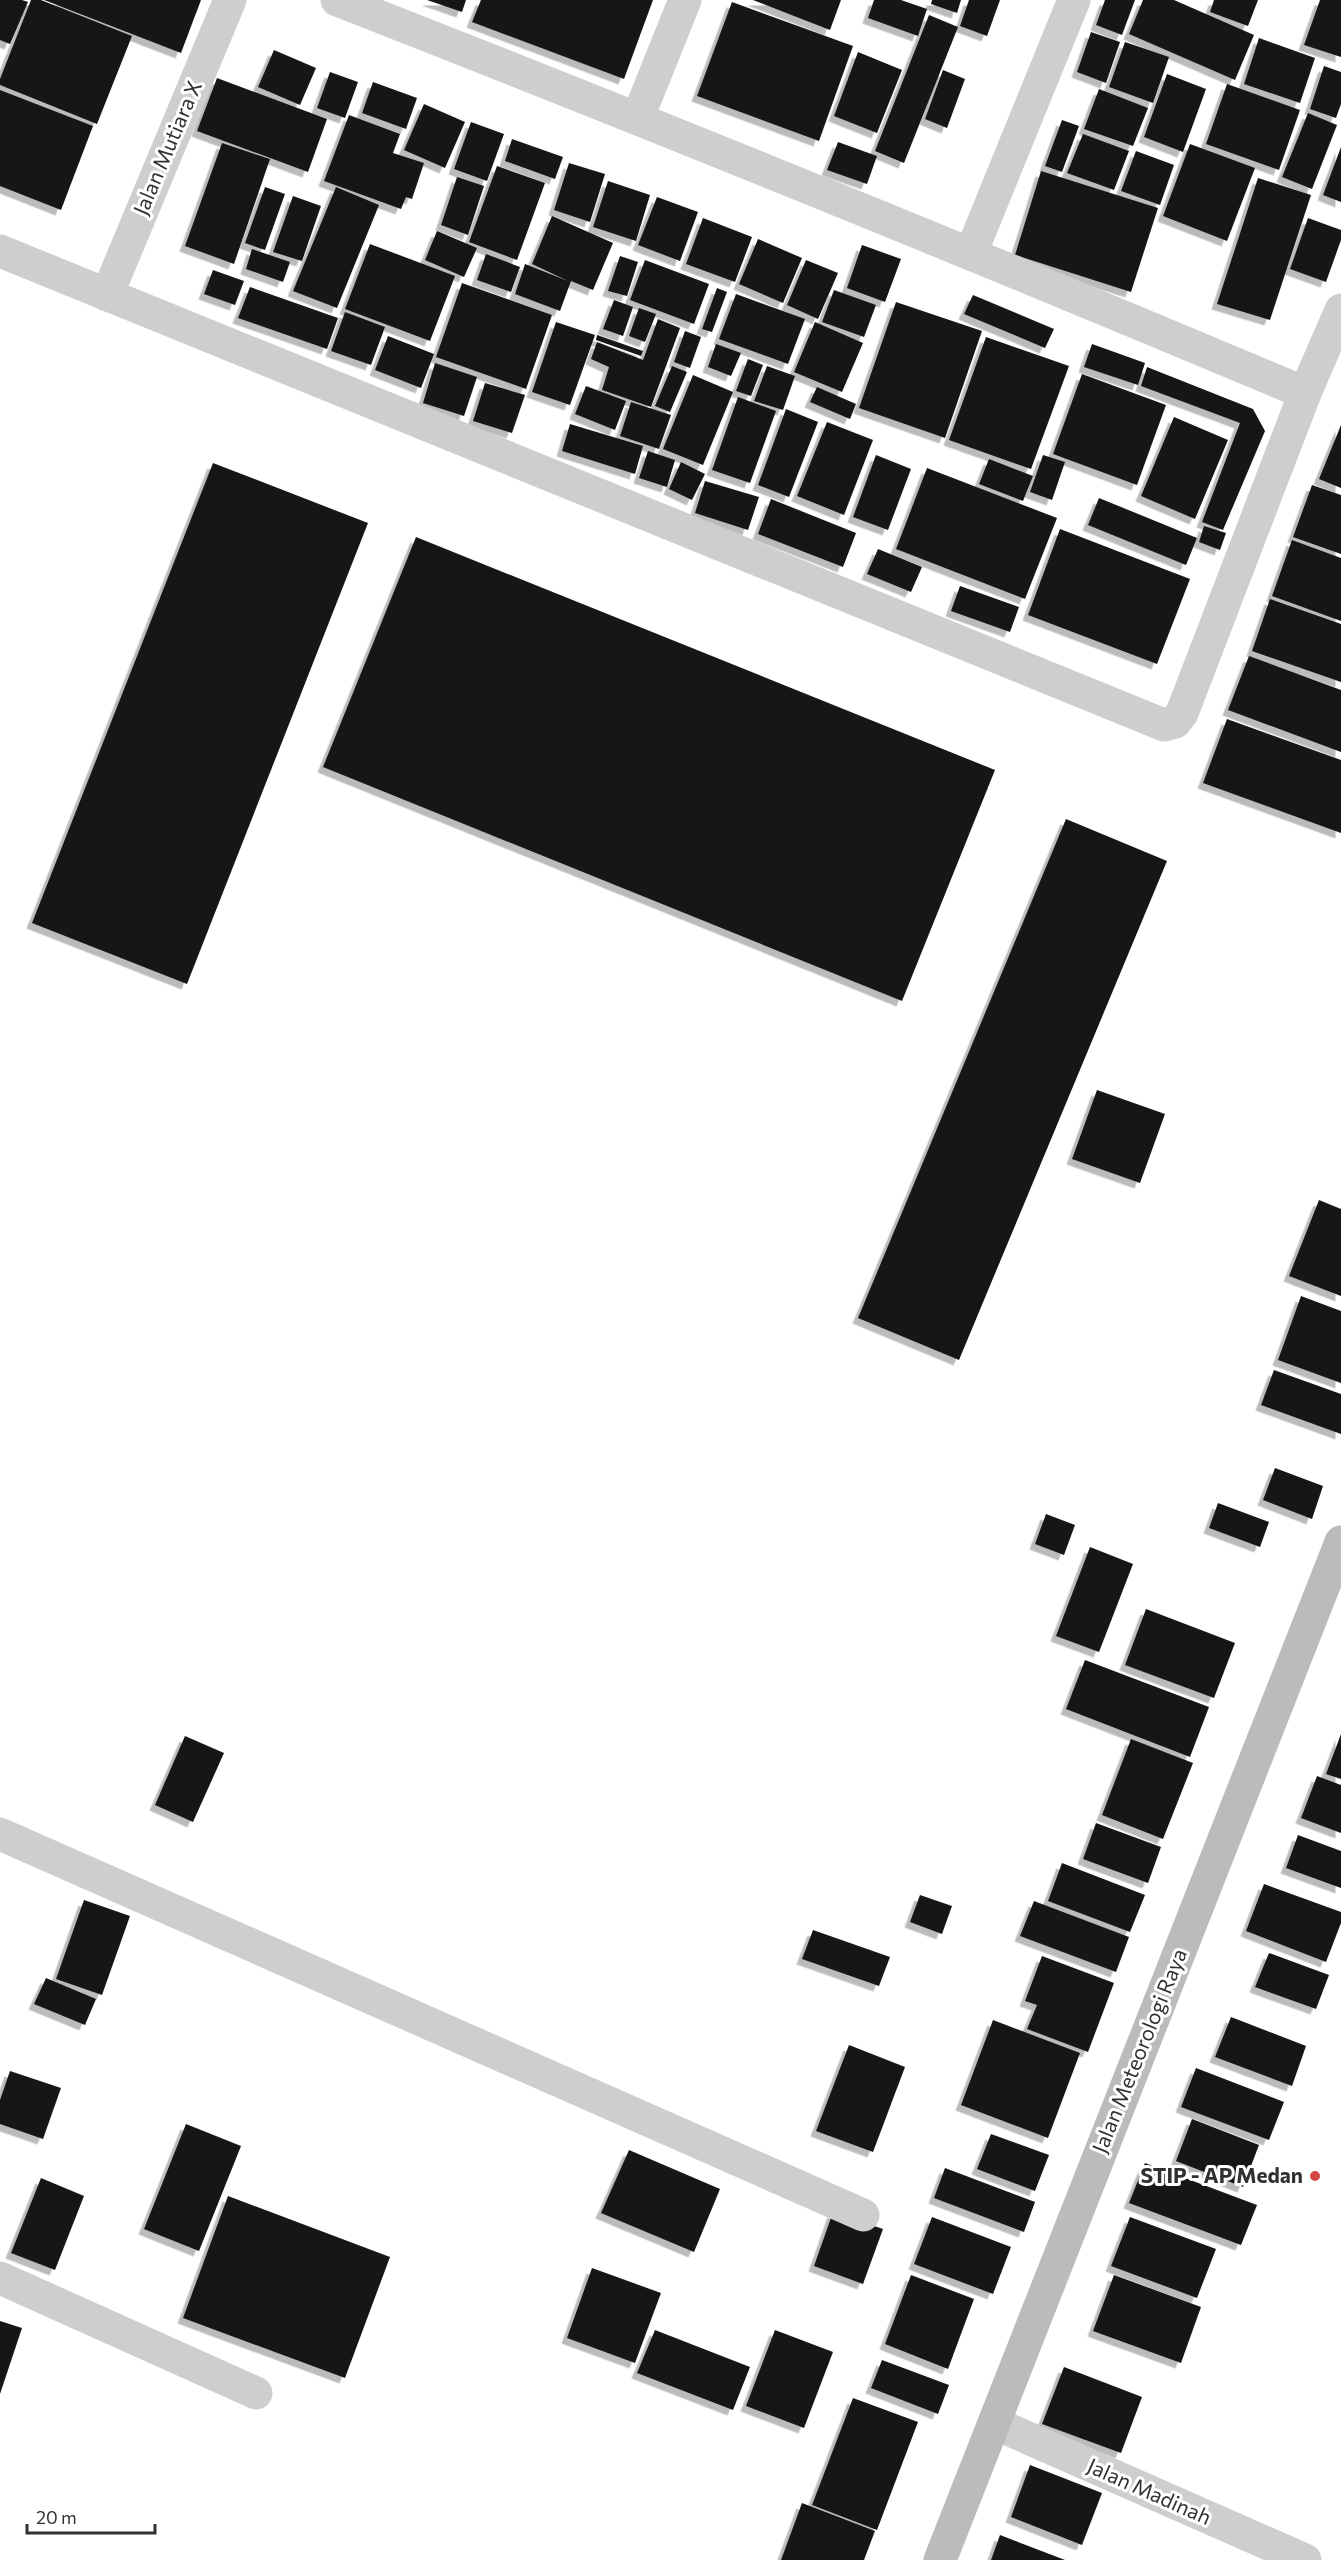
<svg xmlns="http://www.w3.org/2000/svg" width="1341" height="2560" viewBox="0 0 1341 2560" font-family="Commissioner,sans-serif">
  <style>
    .building { fill: #181818; filter: url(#shadow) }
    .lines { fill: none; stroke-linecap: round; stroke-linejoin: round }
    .street { stroke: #cecece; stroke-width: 33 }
    .secondary { stroke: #bbb; stroke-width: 33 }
    .poi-dot { fill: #d44847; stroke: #fff; stroke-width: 2 }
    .labels { text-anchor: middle; stroke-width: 6; stroke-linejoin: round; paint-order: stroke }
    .street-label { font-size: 21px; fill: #313131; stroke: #fff }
    .poi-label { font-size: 21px; font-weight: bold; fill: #313131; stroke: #fff; text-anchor: end }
  </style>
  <defs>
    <filter id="shadow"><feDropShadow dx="-5.5" dy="5.5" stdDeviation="0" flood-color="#0004"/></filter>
  </defs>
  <rect width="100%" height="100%" fill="#fff"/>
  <g class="building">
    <path d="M0,0H22L28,2L10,44L0,40Z"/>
    <path d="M31,0H41L132,36L97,124L0,85V79Z"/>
    <path d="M44,0H201L181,53Z"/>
    <path d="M427,0H466L462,12Z"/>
    <path d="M481,0H653L624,79L472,22Z"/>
    <path d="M753,0H841L830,30Z"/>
    <path d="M874,0H901L927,9L918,36L868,18Z"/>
    <path d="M932,0H961L957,13L931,4Z"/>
    <path d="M969,0H1000L987,36L960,26Z"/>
    <path d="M1105,0H1135L1122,35L1096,25Z"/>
    <path d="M1143,0H1174L1254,35L1235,80L1129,34Z"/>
    <path d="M1214,0H1258L1248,26L1210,12Z"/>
    <path d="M1320,0H1341V57L1304,45Z"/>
    <path d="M732,2L853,46L819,141L697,96Z"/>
    <path d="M929,15L958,27L904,163L875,151Z"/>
    <path d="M1091,32L1120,42L1106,83L1077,72Z"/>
    <path d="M1259,38L1315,58L1300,103L1244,84Z"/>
    <path d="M1125,42L1169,57L1153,103L1109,87Z"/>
    <path d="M274,50L316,68L300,105L258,87Z"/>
    <path d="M858,52L902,70L877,133L834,116Z"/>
    <path d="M1324,66L1341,72V104L1336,118L1310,109Z"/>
    <path d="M943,70L965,79L947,128L925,119Z"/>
    <path d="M330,72L358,82L345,118L317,108Z"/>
    <path d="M1167,74L1206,89L1183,152L1144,137Z"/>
    <path d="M217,78L327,119L308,172L197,131Z"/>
    <path d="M373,82L417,98L406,129L362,113Z"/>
    <path d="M1227,84L1300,110L1279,170L1206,144Z"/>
    <path d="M1099,89L1148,108L1133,146L1084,129Z"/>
    <path d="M0,90L93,126L61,210L0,186Z"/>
    <path d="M424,104L465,122L445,168L404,150Z"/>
    <path d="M1308,113L1337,125L1312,189L1282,177Z"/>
    <path d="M349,115L400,134L393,153L424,163L412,199L406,197L401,209L324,181Z"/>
    <path d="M1062,120L1079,126L1062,172L1045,166Z"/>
    <path d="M471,122L504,134L487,181L454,169Z"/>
    <path d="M1083,134L1129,151L1114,190L1067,173Z"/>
    <path d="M512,139L563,157L555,179L505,161Z"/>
    <path d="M838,142L877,156L867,184L827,170Z"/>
    <path d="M222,143L270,159L234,264L185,246Z"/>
    <path d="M1190,144L1255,168L1227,241L1163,216Z"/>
    <path d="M1341,147V202L1323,195Z"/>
    <path d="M1136,151L1174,165L1160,205L1121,191Z"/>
    <path d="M569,163L605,174L590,222L554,210Z"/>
    <path d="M497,166L545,183L517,260L469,242Z"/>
    <path d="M1041,171L1158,208L1131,292L1015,255Z"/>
    <path d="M457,177L484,186L468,235L441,225Z"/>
    <path d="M1258,178L1311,195L1270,320L1217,304Z"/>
    <path d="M608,181L650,195L636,241L593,227Z"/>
    <path d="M265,187L285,194L265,250L245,243Z"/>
    <path d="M336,187L379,205L337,308L293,291Z"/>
    <path d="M293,196L321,206L302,261L273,252Z"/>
    <path d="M657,197L698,212L680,261L638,245Z"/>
    <path d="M552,216L613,243L593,290L571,281L560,311L515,294L525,264L568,281L532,264Z"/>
    <path d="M703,218L752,237L735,282L686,264Z"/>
    <path d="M1308,218L1341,230V240L1326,282L1290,269Z"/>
    <path d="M437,231L477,248L464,277L425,260Z"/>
    <path d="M758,239L802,258L783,303L739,284Z"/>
    <path d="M370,244L455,276L430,341L345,309Z"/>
    <path d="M862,245L901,259L885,302L847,288Z"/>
    <path d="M252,249L290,262L283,282L246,269Z"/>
    <path d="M486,254L520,267L511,292L477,280Z"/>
    <path d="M620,256L638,262L627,296L608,291Z"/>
    <path d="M645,260L709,284L694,324L630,300Z"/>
    <path d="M806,260L838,273L818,319L787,305Z"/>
    <path d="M213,270L244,281L235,305L204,294Z"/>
    <path d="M462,283L552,315L526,389L436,357Z"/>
    <path d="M250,287L338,318L327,349L238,318Z"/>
    <path d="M717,288L727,292L712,332L702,329Z"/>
    <path d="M834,290L876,305L864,337L822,322Z"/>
    <path d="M736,294L805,319L788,364L719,339Z"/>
    <path d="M973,295L1054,329L1045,348L964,314Z"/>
    <path d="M614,300L633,307L623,336L603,329Z"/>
    <path d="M896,302L982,331L945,438L859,408Z"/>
    <path d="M639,308L656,314L645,342L629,336Z"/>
    <path d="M345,312L385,327L371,365L331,351Z"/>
    <path d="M658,319L680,328L651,407L602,390L609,367L591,359L597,342L643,360Z"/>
    <path d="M556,322L595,335L570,405L532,392Z"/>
    <path d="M815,322L863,343L842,392L794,372Z"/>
    <path d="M685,331L701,337L690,368L674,362Z"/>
    <path d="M597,335L643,351L641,356L596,340Z"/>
    <path d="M388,336L434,354L421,388L375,370Z"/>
    <path d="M986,337L1069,366L1031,469L949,440Z"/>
    <path d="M716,344L741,353L731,376L708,367Z"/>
    <path d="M1092,344L1145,363L1138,385L1084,367Z"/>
    <path d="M748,359L763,365L751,396L736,391Z"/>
    <path d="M435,363L477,377L464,416L423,403Z"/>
    <path d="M672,366L687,372L670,412L655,406Z"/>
    <path d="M767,366L795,376L783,410L754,401Z"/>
    <path d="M1147,367L1253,409L1265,431L1223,530L1202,522L1240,423L1141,386Z"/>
    <path d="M1082,374L1166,405L1137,485L1053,454Z"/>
    <path d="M693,375L733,392L703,465L663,449Z"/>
    <path d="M485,383L525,395L512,433L473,421Z"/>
    <path d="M586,386L626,401L615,430L575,414Z"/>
    <path d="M817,387L856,404L850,419L810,402Z"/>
    <path d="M738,397L776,411L750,483L712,470Z"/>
    <path d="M631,402L671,415L659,449L620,436Z"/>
    <path d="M786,409L818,422L789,497L758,485Z"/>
    <path d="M1174,417L1228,440L1195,519L1141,496Z"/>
    <path d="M827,422L873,440L844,515L797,496Z"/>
    <path d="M570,424L643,446L635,474L562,451Z"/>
    <path d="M1341,425V488L1319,479Z"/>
    <path d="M648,451L675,460L667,487L639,478Z"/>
    <path d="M876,455L911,469L888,530L853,517Z"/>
    <path d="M1043,455L1065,462L1052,500L1030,492Z"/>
    <path d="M989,459L1033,476L1023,501L979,484Z"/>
    <path d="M681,462L705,474L692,500L669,489Z"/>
    <path d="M213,463L368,523L187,984L32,923Z"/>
    <path d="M927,468L1057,518L1025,599L896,549Z"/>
    <path d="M705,481L759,497L748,530L695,513Z"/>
    <path d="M1312,485L1341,495V554L1293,537Z"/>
    <path d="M1099,498L1197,538L1186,565L1088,525Z"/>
    <path d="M771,499L856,533L843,567L758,534Z"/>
    <path d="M1204,526L1226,533L1220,550L1199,542Z"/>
    <path d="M1060,529L1190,579L1157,664L1028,615Z"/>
    <path d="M416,537L995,770L902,1001L323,767Z"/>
    <path d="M1292,540L1341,558V621L1272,596Z"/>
    <path d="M878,549L922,567L911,592L867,574Z"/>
    <path d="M960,586L1019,607L1010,632L951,611Z"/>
    <path d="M1270,599L1341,624V682L1252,651Z"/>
    <path d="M1249,656L1341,690V752L1228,710Z"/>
    <path d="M1227,719L1341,760V833L1203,783Z"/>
    <path d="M1066,819L1167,861L959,1360L858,1318Z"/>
    <path d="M1097,1090L1165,1114L1140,1183L1072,1159Z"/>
    <path d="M1319,1200L1341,1209V1296L1289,1276Z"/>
    <path d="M1301,1296L1341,1311V1383L1278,1360Z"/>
    <path d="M1274,1370L1341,1394V1434L1261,1405Z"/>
    <path d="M1275,1468L1323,1486L1312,1519L1263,1500Z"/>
    <path d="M1218,1503L1269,1522L1260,1547L1209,1528Z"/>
    <path d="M1046,1514L1075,1525L1064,1555L1035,1544Z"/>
    <path d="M1090,1547L1133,1564L1099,1652L1056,1636Z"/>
    <path d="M1146,1609L1235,1643L1214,1698L1125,1665Z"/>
    <path d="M1085,1660L1209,1707L1190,1757L1066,1709Z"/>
    <path d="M1341,1734V1779L1326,1774Z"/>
    <path d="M185,1736L224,1753L193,1822L155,1805Z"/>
    <path d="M1131,1739L1193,1763L1163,1839L1102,1815Z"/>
    <path d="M1317,1776L1341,1785V1833L1301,1818Z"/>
    <path d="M1096,1823L1161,1847L1148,1883L1083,1859Z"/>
    <path d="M1298,1835L1341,1851V1888L1286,1868Z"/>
    <path d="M1062,1863L1145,1895L1130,1932L1048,1901Z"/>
    <path d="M1264,1884L1341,1912V1923L1326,1962L1246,1931Z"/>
    <path d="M920,1895L952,1906L942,1934L910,1922Z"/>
    <path d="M84,1900L130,1916L102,1995L56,1979Z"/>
    <path d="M1034,1901L1129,1937L1116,1972L1020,1936Z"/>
    <path d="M813,1930L890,1957L879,1986L802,1959Z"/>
    <path d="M1269,1953L1329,1975L1316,2009L1255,1987Z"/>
    <path d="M1042,1956L1114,1983L1088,2052L1027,2029L1037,2005L1025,2001Z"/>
    <path d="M46,1978L96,1999L85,2025L34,2004Z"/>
    <path d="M1231,2017L1306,2046L1292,2086L1215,2057Z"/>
    <path d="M993,2020L1080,2053L1048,2138L961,2105Z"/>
    <path d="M849,2045L905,2067L873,2152L816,2131Z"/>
    <path d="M1196,2068L1284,2102L1269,2140L1181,2107Z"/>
    <path d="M10,2071L61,2088L43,2139L0,2124V2100Z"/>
    <path d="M1192,2119L1259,2145L1243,2187L1176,2161Z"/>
    <path d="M186,2124L241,2146L199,2251L144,2229Z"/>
    <path d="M991,2134L1049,2155L1035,2191L977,2169Z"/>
    <path d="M629,2150L720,2189L694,2252L601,2213Z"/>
    <path d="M1145,2163L1257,2205L1241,2245L1129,2203Z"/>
    <path d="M945,2168L1035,2202L1024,2232L934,2198Z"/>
    <path d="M41,2178L84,2196L55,2270L11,2253Z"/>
    <path d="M228,2196L390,2257L345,2378L183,2318Z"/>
    <path d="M833,2212L883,2229L863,2284L814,2266Z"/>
    <path d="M932,2217L1011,2247L993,2294L914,2264Z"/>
    <path d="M1130,2217L1216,2249L1197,2298L1111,2266Z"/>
    <path d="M592,2268L661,2293L635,2363L567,2338Z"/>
    <path d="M911,2275L974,2299L948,2369L885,2344Z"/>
    <path d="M1114,2275L1201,2307L1181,2363L1093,2331Z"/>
    <path d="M0,2321L22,2328L0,2394Z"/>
    <path d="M655,2330L750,2367L733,2410L637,2373Z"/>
    <path d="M775,2330L833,2352L804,2428L746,2406Z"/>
    <path d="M882,2360L949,2385L938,2414L871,2388Z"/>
    <path d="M1064,2367L1142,2397L1121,2453L1042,2424Z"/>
    <path d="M853,2398L918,2422L877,2530L812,2505Z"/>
    <path d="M1030,2465L1102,2493L1082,2545L1011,2517Z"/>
    <path d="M802,2503L875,2531L864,2560H781Z"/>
    <path d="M1000,2535L1065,2560H991Z"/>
  </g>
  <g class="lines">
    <g class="street">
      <path d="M337,0C662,127 984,258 1305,393"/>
      <path d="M638,117L685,0"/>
      <path d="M0,251L1164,725L1175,722L1182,713L1305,393L1341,310"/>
      <path d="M971,253L1074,0"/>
      <path d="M107,295L230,0"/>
      <path d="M0,1834L863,2215"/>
      <path d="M0,2278L256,2393"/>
      <path d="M994,2423L1305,2560"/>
    </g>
    <path class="secondary" d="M940,2560L1341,1542"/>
  </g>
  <circle class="poi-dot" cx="1315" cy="2176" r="6"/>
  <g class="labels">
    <g class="street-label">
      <text transform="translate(168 148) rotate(-67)" y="7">Jalan Mutiara X</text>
      <text transform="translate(1140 2051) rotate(-68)" y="7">Jalan Meteorologi Raya</text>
      <text transform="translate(1149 2492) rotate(24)" y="7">Jalan Madinah</text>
    </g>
    <g class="poi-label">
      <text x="1303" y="2183">STIP - AP Medan</text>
    </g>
  </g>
  <path d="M27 2524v9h128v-9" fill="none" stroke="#313131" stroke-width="3"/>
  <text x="36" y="2524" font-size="18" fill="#313131" stroke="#ffffff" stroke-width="4.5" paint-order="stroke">20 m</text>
</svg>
